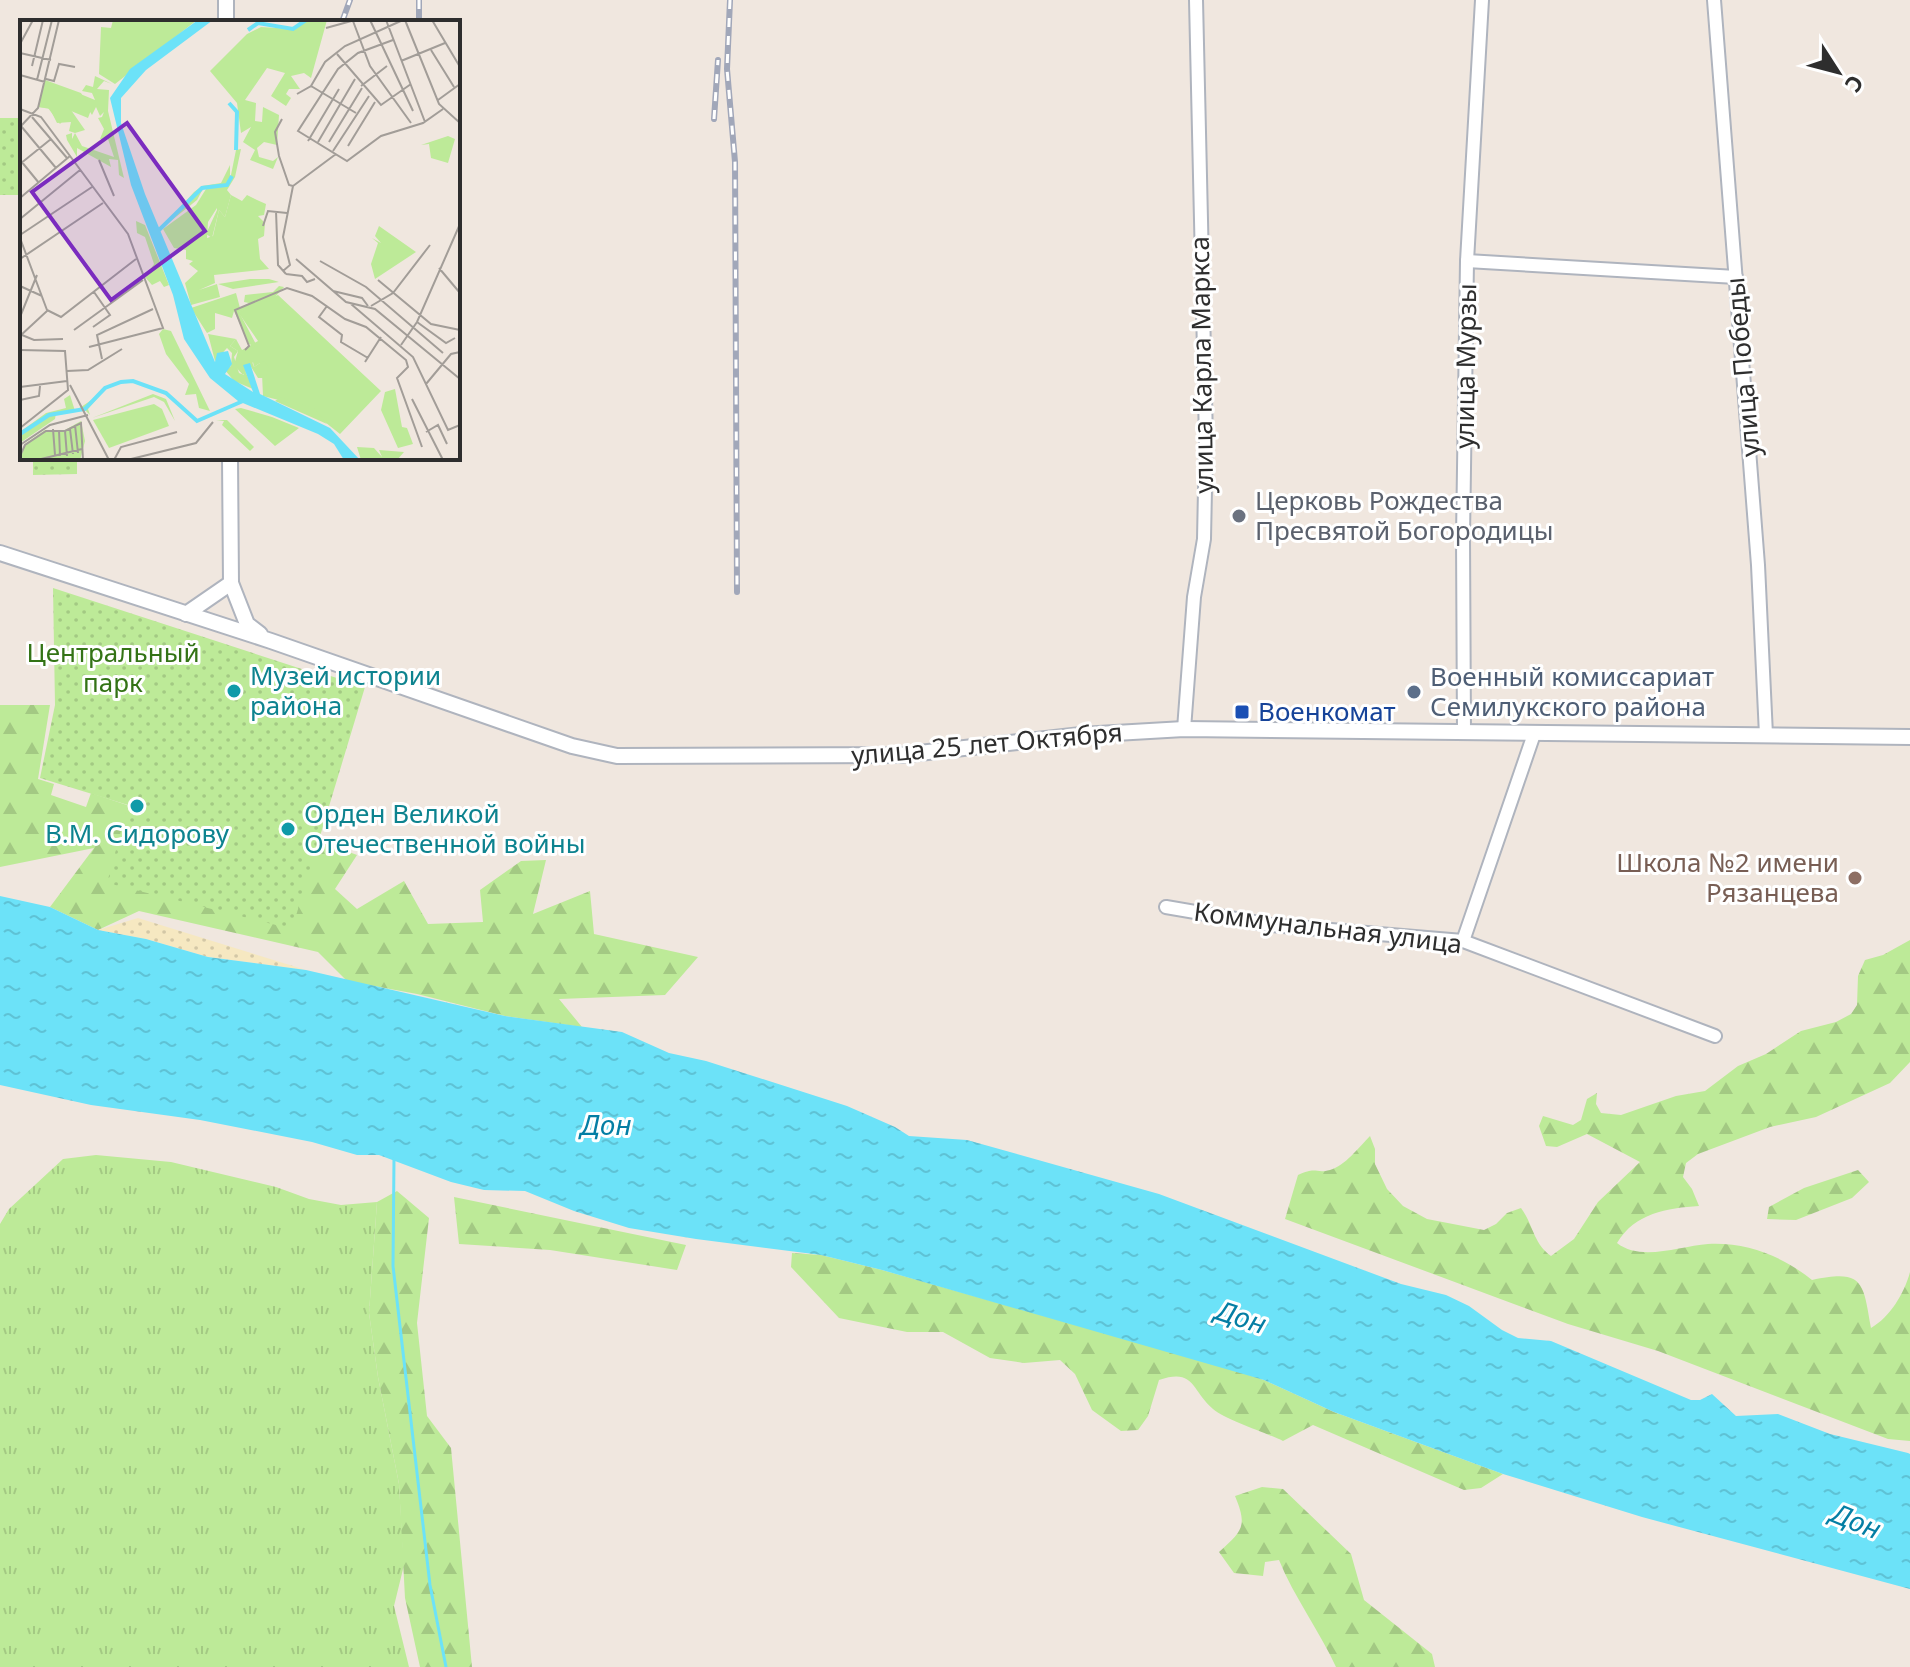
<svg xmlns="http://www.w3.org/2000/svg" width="1910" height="1667" viewBox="0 0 1910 1667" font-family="'Noto Sans',sans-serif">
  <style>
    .grass { fill: url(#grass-tufts) }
    .forest { fill: url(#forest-firs) }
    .sand { fill: url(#sand-dots) }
    .park { fill: url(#park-dots) }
    .water { fill: url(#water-ripples) }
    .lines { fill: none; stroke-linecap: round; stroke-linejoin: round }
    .stream { stroke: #6ce2f8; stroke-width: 3 }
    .minor-casing { stroke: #afb4be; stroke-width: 16 }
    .tertiary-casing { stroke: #afb4be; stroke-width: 18 }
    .minor { stroke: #fff; stroke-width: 12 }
    .tertiary { stroke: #fff; stroke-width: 14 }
    .rail-casing { stroke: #a1a7b9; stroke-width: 6 }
    .rail { stroke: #fff; stroke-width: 3; stroke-dasharray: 9; stroke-linecap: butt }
    .worship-dot { fill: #6b7280; stroke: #fff; stroke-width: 3 }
    .culture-dot { fill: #0f9aa8; stroke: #fff; stroke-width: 3 }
    .service-dot { fill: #5c6f8a; stroke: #fff; stroke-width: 3 }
    .transit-dot { fill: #1a4fb4; stroke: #fff; stroke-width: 3 }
    .education-dot { fill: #8d6e63; stroke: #fff; stroke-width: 3 }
    .labels { text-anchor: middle; stroke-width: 6; stroke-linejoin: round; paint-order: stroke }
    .street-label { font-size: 26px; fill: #2e2e2e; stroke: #fff }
    .worship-label { font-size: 26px; fill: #5b616d; stroke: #fff; text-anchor: start }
    .park-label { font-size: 26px; fill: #337315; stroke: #fff }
    .culture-label { font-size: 26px; fill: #0d838f; stroke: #fff; text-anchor: start }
    .service-label { font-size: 26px; fill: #4e5e75; stroke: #fff; text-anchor: start }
    .transit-label { font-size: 26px; fill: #164399; stroke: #fff; text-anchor: start }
    .education-label { font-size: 26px; fill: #785e54; stroke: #fff; text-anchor: end }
    .water-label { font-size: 28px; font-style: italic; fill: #047ea4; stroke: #fff }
    .inset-river { fill: none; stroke: #6ce2f8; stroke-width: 4 }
    .inset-road { fill: none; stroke: #a29d98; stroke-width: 2 }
    .view { fill: #7b2cbf; fill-opacity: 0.15; stroke: #7b2cbf; stroke-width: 4 }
    .inset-edge { fill: none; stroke: #2e2e2e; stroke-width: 4 }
  </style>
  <defs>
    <pattern id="grass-tufts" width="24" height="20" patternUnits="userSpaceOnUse" patternTransform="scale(2)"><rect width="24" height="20" fill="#bdea98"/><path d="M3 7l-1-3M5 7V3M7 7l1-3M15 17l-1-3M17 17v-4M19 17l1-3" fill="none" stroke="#a3c983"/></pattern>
    <pattern id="forest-firs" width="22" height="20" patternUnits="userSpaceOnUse" patternTransform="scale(2)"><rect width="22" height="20" fill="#bdea98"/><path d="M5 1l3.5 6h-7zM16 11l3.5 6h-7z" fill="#a3c983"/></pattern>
    <pattern id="sand-dots" width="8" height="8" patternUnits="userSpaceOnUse" patternTransform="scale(2)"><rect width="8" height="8" fill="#f6e8c1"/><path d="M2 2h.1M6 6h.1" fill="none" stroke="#d3c7a6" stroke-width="1.8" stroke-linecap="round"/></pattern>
    <pattern id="park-dots" width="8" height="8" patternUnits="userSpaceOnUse" patternTransform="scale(2)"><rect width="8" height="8" fill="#bdea98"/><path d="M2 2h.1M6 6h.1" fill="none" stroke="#a3c983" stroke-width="1.8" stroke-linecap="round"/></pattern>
    <pattern id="water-ripples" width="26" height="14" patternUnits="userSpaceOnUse" patternTransform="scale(2)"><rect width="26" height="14" fill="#6ce2f8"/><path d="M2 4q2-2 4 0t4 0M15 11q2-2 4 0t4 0" fill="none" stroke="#5ec2d5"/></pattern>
  </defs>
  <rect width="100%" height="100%" fill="#f0e7df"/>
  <path class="grass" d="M96,1155L171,1162L276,1187L309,1199L341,1205L377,1202L369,1313L378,1377L399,1484L404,1565L394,1606L409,1667H0V1224L9,1209L63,1159Z"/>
  <g class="forest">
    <path d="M0,705H50L38,779L54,784L51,795L86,807L91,793L258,849L301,858L325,843L357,855L335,889L357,909L404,881L428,924L483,922L480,890L521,861L546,860L533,914L590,891L594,934L698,957L665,995L559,999L582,1027L505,1016L417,994L347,981L318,952L139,911L98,930L50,907L94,848L0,867Z"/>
    <path d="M1910,940V1062L1890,1083L1816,1117L1770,1127L1698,1154L1686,1163L1683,1177L1692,1189L1699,1206C1667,1208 1635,1213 1617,1243C1641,1262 1680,1246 1708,1244C1747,1242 1782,1256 1812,1280C1864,1269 1863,1282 1871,1328C1890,1317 1904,1294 1910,1272V1441L1888,1439L1658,1351L1568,1324L1285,1219L1298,1175C1317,1166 1315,1174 1330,1170C1345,1166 1359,1147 1370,1136L1375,1149V1164L1387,1189L1403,1206L1427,1219L1484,1230L1496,1224L1507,1213L1521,1208C1534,1226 1533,1243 1551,1256L1574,1239L1598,1202L1640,1162L1587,1134L1557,1147L1546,1146L1539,1126L1543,1116L1573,1125L1581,1120L1587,1099L1597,1093L1596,1104L1601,1113L1621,1115L1676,1096L1705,1091L1738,1066L1766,1054L1801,1031L1836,1022L1851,1014L1857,1005L1858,976L1865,960L1883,955Z"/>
    <path d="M1858,1170L1869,1182L1852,1198L1796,1220L1767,1219L1769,1207L1804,1188Z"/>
    <path d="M397,1191L429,1218L417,1323L427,1416L451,1448L472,1667H420L405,1598L399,1484L378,1377L369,1313L377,1202Z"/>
    <path d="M454,1197L686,1245L677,1270L550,1250L459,1244Z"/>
    <path d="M792,1253L821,1255L882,1270L1218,1365L1264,1380L1334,1412L1503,1474L1481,1488L1464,1490L1313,1425L1283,1441C1267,1433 1226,1420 1213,1409C1191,1390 1195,1368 1159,1380L1148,1416L1138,1430L1121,1431L1092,1410L1075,1374L1060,1360L1024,1363L990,1358L943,1332H907L839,1318L791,1267Z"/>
    <path d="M1262,1487L1283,1489L1351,1554L1364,1600L1432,1654L1435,1667H1336C1319,1630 1294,1597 1279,1560L1265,1562L1263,1576L1234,1573L1219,1552C1242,1531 1248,1527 1235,1496Z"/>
  </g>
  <path class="sand" d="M138,918L306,970L208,957L146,939L98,930Z"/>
  <g class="park">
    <rect x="0" y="118" width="22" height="77"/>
    <path d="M33,458H77V474L33,475Z"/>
    <path d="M53,588L314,673L315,671L365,687L292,929L107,883L128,805L40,778L55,705Z"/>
  </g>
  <path class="water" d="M0,896L50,907L98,930L146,939L208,957L306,970L505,1016L622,1032L669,1053L706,1061L847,1106L895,1127L909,1136L967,1140L1159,1194L1401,1284L1446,1295L1469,1306L1502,1330L1518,1338L1551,1341L1691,1400H1700L1712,1394L1736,1416L1778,1414L1830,1434L1908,1453L1910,1454V1589L1642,1517L1503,1474L1334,1412L1264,1380L882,1270L821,1255L696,1239L629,1228L574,1211L525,1191L484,1190L451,1182L379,1155H357L312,1142L200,1120L91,1105L0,1085Z"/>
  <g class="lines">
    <path class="stream" d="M394,1159L393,1266L430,1585L446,1667"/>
    <defs>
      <g id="minor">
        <path d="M1714,0L1758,565L1766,735"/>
        <path d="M1467,261L1736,277"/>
        <path d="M1184,729L1194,597L1204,539L1206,440L1196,0"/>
        <path d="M1464,733L1463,537L1467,261L1482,0"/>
        <path d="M1166,907L1271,925L1463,941L1715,1036"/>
        <path d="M1463,941L1534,734"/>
      </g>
      <g id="tertiary">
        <path d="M226,0V22"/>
        <path d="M230,458L231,583L247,624L260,634"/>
        <path d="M0,553L271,641L572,746L617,756L901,755L1081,735L1184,729L1910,737"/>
        <path d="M186,614L231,583"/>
      </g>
    </defs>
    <use href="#minor" class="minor-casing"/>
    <use href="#tertiary" class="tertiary-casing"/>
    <use href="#minor" class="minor"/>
    <use href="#tertiary" class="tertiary"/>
    <defs>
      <g id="rail">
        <path d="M419,0V22"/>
        <path d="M730,0L727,69L735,162L737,592"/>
        <path d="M342,22L350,0"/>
        <path d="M714,119L718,60"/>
      </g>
    </defs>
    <use href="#rail" class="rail-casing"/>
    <use href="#rail" class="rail"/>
  </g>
  <circle class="worship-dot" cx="1239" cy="516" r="8"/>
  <g class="culture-dot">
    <circle cx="234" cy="691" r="8"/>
    <circle cx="137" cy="806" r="8"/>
    <circle cx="288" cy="829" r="8"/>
  </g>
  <circle class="service-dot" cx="1414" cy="692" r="8"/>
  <rect class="transit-dot" x="1234" y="704" width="16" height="16" rx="4"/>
  <circle class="education-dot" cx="1855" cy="878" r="8"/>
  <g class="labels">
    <g class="street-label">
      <text transform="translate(1202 365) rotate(-91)" y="9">улица Карла Маркса</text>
      <text transform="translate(1466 366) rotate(-89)" y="9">улица Мурзы</text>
      <text transform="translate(1743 367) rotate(-95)" y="9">улица Победы</text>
      <text transform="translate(987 744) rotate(-5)" y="9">улица 25 лет Октября</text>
      <text transform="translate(1328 928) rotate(7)" y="9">Коммунальная улица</text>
    </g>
    <g class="worship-label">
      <text x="1255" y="510">Церковь Рождества<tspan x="1255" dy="30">Пресвятой Богородицы</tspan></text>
    </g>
    <g class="park-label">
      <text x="113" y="662">Центральный<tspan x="113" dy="30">парк</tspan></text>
    </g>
    <g class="culture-label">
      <text x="250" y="685">Музей истории<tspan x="250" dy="30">района</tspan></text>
      <text x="304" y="823">Орден Великой<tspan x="304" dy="30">Отечественной войны</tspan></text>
      <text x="137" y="843" text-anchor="middle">В.М. Сидорову</text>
    </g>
    <g class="service-label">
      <text x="1430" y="686">Военный комиссариат<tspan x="1430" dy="30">Семилукского района</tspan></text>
    </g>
    <g class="transit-label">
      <text x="1258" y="721">Военкомат</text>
    </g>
    <g class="education-label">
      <text x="1839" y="872">Школа №2 имени<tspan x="1839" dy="30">Рязанцева</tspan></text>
    </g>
    <g class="water-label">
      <text x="606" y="1135">Дон</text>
      <text transform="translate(1241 1317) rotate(18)" y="10">Дон</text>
      <text transform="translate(1856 1521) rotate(22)" y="10">Дон</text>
    </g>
  </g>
  <g transform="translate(20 20)">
    <rect width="440" height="440" fill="#f0e7df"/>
    <path d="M93,0H177L95,64L79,54L81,7L91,8ZM286,0H307L291,58L284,53L271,56L280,69H269L266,74L271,78L266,86L251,76L265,53L247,48L225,80L236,83L235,101L242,102L243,87L259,95L257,125L244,122L237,128L239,137L253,141L258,137L253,149L230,140L235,130L223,122L231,107L221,113L217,83L190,51L227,14L241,7L273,9ZM197,167V188L188,202L187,218L193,216L199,190L205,197L211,175L222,181L227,175L237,180L246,184L244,195L238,196L245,203L244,216L238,219L240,239L249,249L194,255L195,263L179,270L197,264L200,277L171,285L165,263L178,251L169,244L173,241L166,239V230L154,228L143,209L176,185L186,169ZM258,275L361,371L320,414L286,387L243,376L242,354L246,357L240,343L234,347L233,342L223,355L214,345L218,331L210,326L216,319L222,330L238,321L218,292ZM221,388L252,397L279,408L255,426L215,389Z" fill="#bdea98"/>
    <path d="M75,56L92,64L84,61L77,69L89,70L88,91L104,158L99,155L98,140L89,139L91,147L57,128V137L47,120L46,115L52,113V119L55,113L62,126L94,137L88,119H80L84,109L78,98L82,97L84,92L80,96L76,87L72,95L67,87L51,90L65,110L55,113L49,111L51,102L37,103L30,89L19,87L53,71L75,80L72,73L62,71L66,65L73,67ZM428,116L435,119L428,143L411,138L409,124L401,125ZM221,129L215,157L207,170L211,175L205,197L199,190L192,218L186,214L197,190V167H184L177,180L142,208L174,172L182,166L201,163L210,145V160L216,130ZM116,201L125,205L149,265L144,267L140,261L132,265L125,257L134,244L125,217L117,213ZM359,206L396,232L355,259L351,244L358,223L352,218L361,223L355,216ZM230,259H249L259,262L213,269L198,264ZM259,266L264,267L254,278L219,292L238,328L229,324L214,291L212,298L195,293V309L187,313L171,288L216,273L220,288L229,283L224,282L225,275L253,272ZM143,309L151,311L190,391L179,388L176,374L165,375L169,364L146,334L139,314ZM188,314L216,319L210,326L218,331L214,337L219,353L224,355L222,349L223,341L231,339L234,347L243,341L249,346L246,358H238L228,342L223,346L233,369L214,361L205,350L211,346L212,333L207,328L195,341ZM82,373L68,389L70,395L65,390L36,393L35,399L0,423V412L26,393L46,388L44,379L50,375L55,391ZM133,374L146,379L155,401L144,382L134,377L72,398ZM261,377L294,388L307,404L255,381ZM196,400H207L234,427L230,431L202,405L204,401ZM337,427L354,428L362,437L359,430L384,432L377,440H341Z" fill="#bdea98"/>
    <path d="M134,384L142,389L149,406L89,428L73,400Z" fill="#bdea98"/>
    <path d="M25,60L61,73L71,90L68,98L51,91L40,104L28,88L18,87Z" fill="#bdea98"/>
    <path d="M375,369L382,407L387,408L393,424L378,428L361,390L365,372ZM61,401L65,421L60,440H0L5,424L25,410H45Z" fill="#bdea98"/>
    <path d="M178,0H193L126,50L101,78V103L125,174L195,342L197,333L208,331L212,344L205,354L233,372L223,345L230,343L240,374L310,408L340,440H324L314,424L298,414L218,381L190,358L164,319L153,275L111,165L90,78L110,49Z" fill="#6ce2f8"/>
    <path class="inset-river" d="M228,10L238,3L273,9L286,0M209,83L217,92L216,130M138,211L182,168L207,165L212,156M0,414L29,395L65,389L85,368L101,362L113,361L146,373L177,401L223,381"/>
    <path class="inset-road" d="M350,0L393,91M366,0L405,102M385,0L419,84L440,103M412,0L440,47M333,1L350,46L391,103M306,8L335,0M373,20L338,33L318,49L278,111L327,141L361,116L403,103L423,89M0,24L13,0M411,30L434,67M0,33L31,40M317,34L361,85L391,64M381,41L425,23M12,46L23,0M0,55L25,62M26,59L34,61L39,44L55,47M17,60L32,0M291,66L336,93M341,66L367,46M277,74L291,66L305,42L325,26L383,0M418,80L440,64M0,89L21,97L108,214L143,308L69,327M12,97L47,138M262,99L255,112L259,136L269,165L273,166M1,106L36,148M0,107L18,88L39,0M288,121L319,69M298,122L335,59M309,122L342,68M328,126L355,82M313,131L349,76M79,140L94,176M1,141L19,163M0,144L31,119M0,178L50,136M256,191L258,245L266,254M0,199L60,150M243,206L248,191L267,193M0,215L72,167M0,218L27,290M0,239L83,183M276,239L326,282L355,289L440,359M300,241L346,267L423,333M419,248L440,273M263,251L270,245L263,217L273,166L316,134M266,254L282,256L287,262L295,259M358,260L411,304L440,310M0,266L22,276M313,271L342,278L348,286M331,284L393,337L428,410L440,405M307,286L299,297L322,315L321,322L348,338M351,286L373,273L410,225M27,290L41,297L116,239M0,297L17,255M397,302L426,323L435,318M73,307L90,295L74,272M54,310L123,260M2,315L14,320L43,319M0,316L27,291M381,325L397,302L440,204M0,330L45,331L48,370L0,408M225,330L229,326L215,290L267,268L292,276L325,299L346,307L386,340L388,347L377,358L402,427M82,339L77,315L133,289M345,342L361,317M47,351L68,350L102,329M406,364L431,334L440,332M50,365L89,440M0,367L47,361M392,379L423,440M0,380L19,376L20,366M55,405L58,433M33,409L35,435M50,409L53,434M39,410L40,436M45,411L47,436M406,412L418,405L427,424M0,425L30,405L68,395M0,436L5,425L26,411H45L61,403L63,440M17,440L62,429M94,440L101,427L157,412M107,440L176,423L193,402"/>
    <path class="view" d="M107,103L185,211L91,280L12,172Z"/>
    <rect width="440" height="440" class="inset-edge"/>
  </g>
  <g transform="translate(1838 72) rotate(126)" stroke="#ffffff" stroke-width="6" paint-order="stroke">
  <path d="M0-6L14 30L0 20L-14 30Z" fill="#2e2e2e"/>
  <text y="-12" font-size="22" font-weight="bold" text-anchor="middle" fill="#2e2e2e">С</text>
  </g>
</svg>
